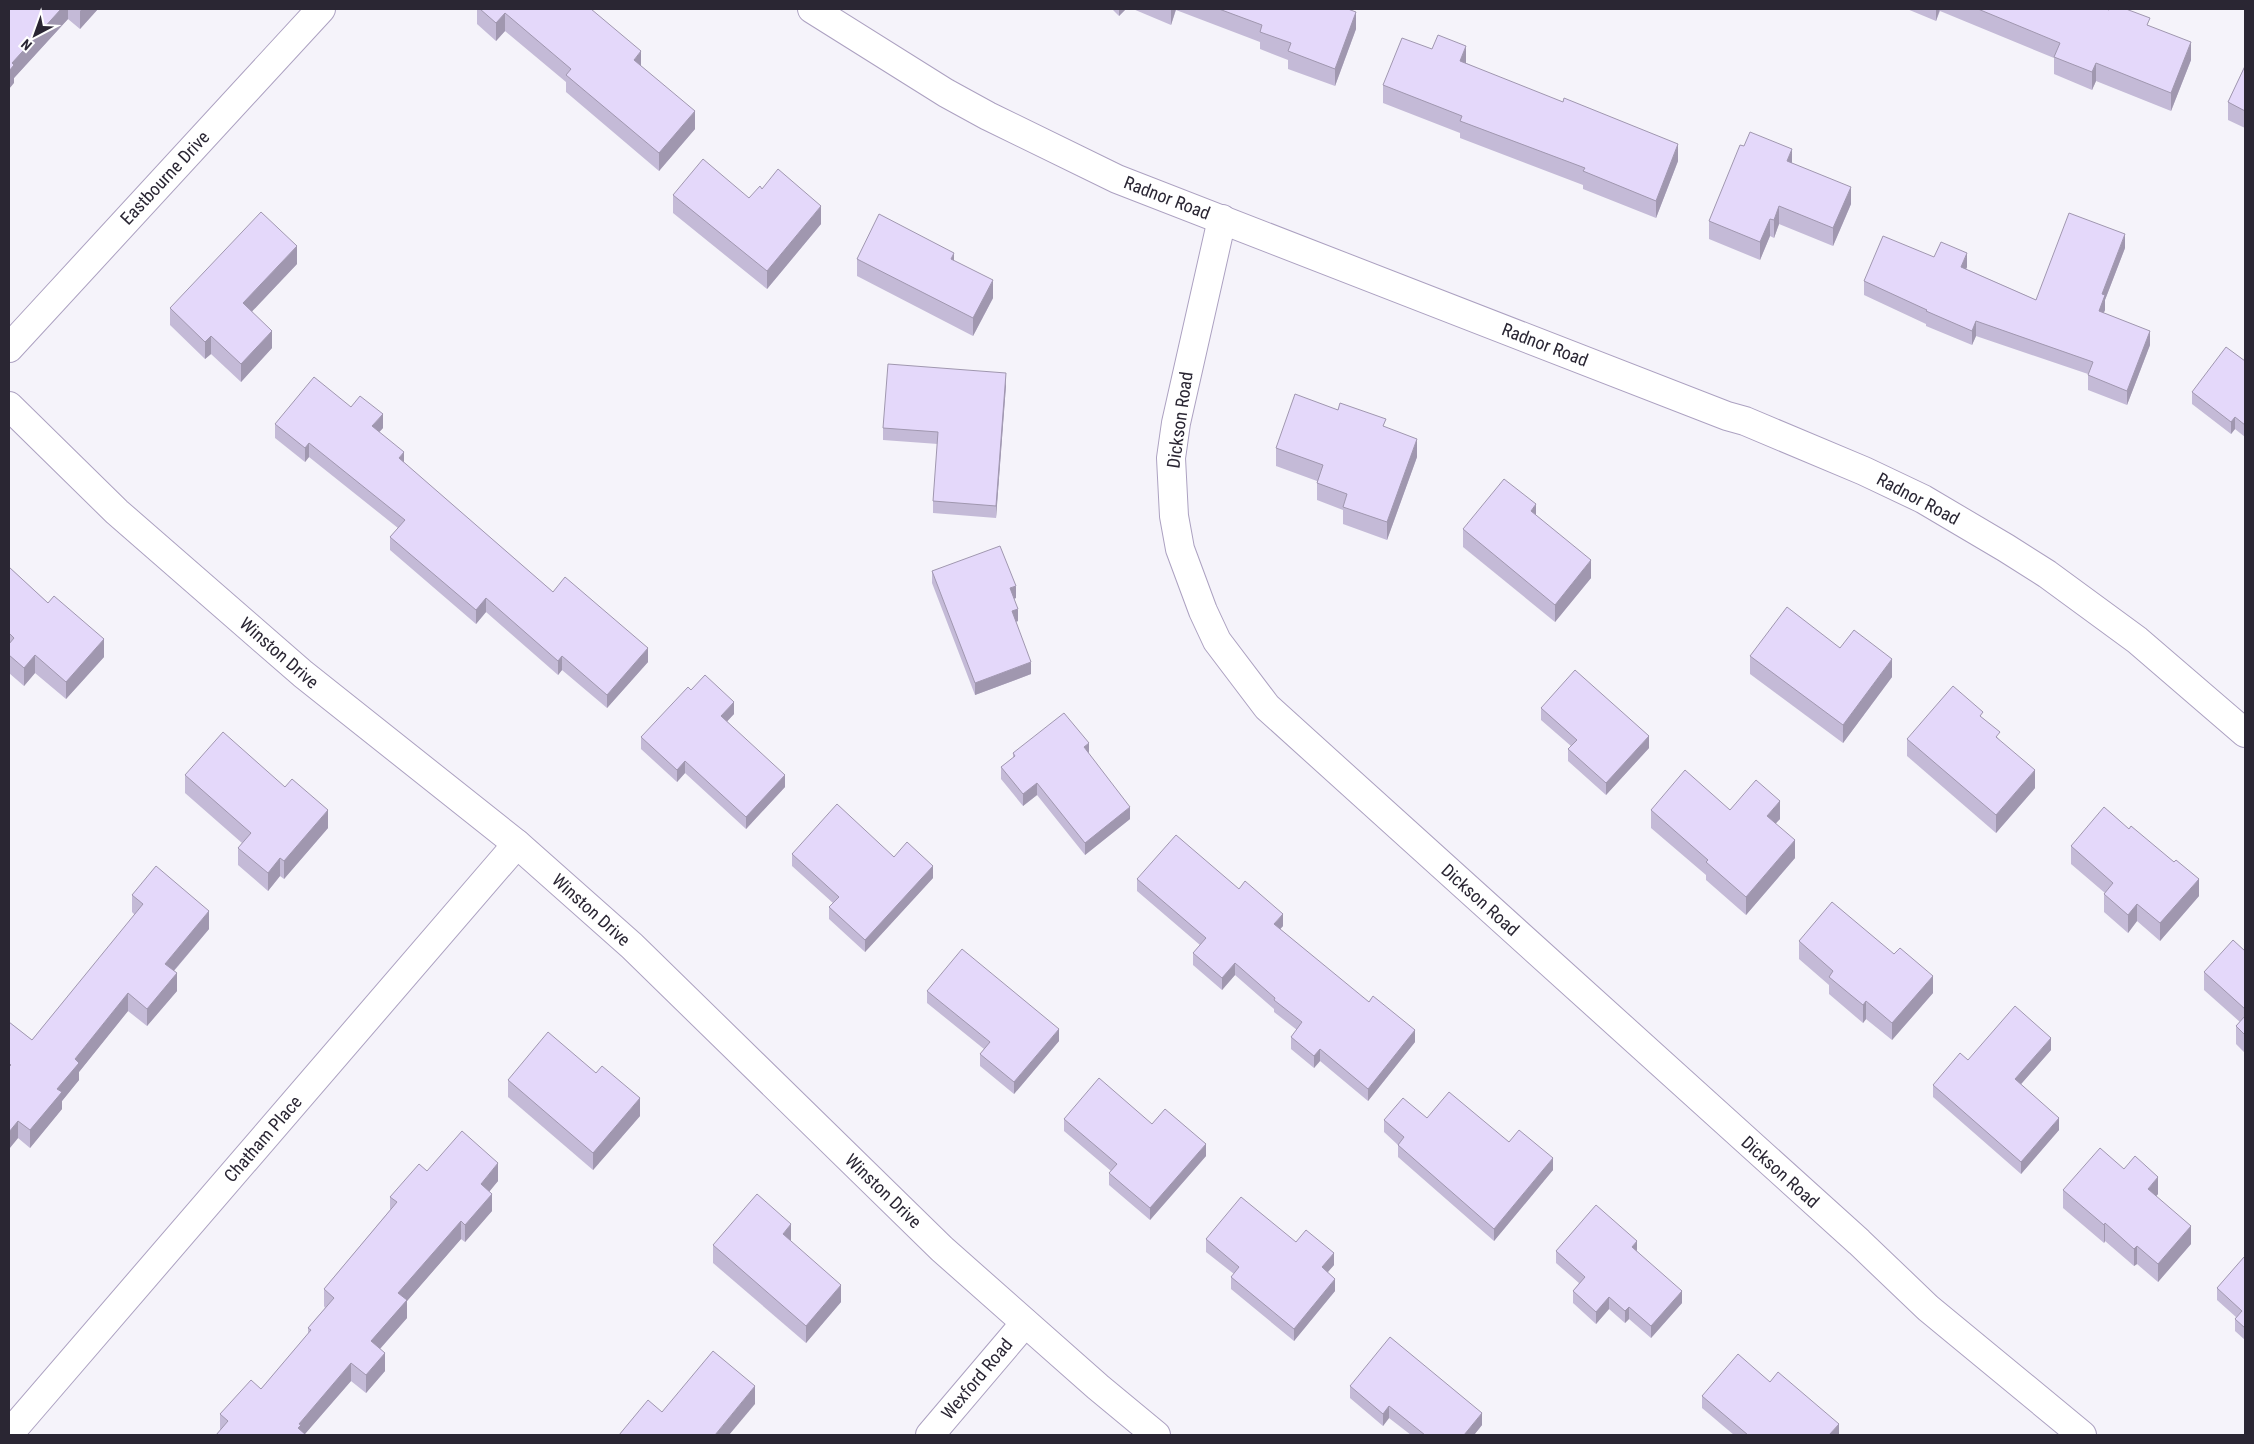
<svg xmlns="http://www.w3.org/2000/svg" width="2254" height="1444" viewBox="0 0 2254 1444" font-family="'Roboto Condensed',sans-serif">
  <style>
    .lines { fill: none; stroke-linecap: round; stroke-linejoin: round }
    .minor-casing { stroke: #aca1c1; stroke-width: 30 }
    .minor { stroke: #fff; stroke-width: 28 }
    .wall { fill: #c4bad7 }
    .shaded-wall { fill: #a097af }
    .building { fill: #e4d8fa; stroke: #a097af }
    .labels { text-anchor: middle; stroke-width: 4; stroke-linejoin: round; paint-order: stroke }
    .street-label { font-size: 18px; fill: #2a2633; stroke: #fff }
  </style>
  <rect width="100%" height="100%" fill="#f5f3fa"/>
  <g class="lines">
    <defs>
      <g id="minor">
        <path d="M812,9L946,93L988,116L1117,179L1727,416L1745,421L1864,471L1923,499L2006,548L2047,574L2137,640L2245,733"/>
        <path d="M1222,219L1176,423L1171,458L1174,516L1180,549L1203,611L1217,641L1267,707L1859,1242L1928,1308L2082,1435"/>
        <path d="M9,348L321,9"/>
        <path d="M9,406L117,512L303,674L517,844L632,946L942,1249L1098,1387L1156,1435"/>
        <path d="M9,1434L517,844"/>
        <path d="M930,1435L1025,1323"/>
      </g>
    </defs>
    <use href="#minor" class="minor-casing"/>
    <use href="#minor" class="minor"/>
  </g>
  <g class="wall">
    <path d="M9,9H98L80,29L68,19L14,78V83Z"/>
    <path d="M477,9H591L641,66L695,129L659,171L566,92V82L505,31L496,41L477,24Z"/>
    <path d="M1112,9H1126L1119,16Z"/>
    <path d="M1133,9H1348L1356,29L1335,86L1288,69V60L1260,49V42L1176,10L1171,25Z"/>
    <path d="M1907,9H2106L2150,26L2191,60L2171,111L2096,81L2092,90L2054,74V58L1940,11L1936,21Z"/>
    <path d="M1466,63L1678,161L1656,218L1583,189V185L1460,138V133L1383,103V85Z"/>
    <path d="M2245,66V128L2228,120V102Z"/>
    <path d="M1792,163L1851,204L1833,246L1779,224L1774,238L1770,236L1760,260L1709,239V221Z"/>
    <path d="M762,189L821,224L767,289L673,213V195L749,198Z"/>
    <path d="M2125,248L2105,300V310L2103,313L2150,345L2127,405L2088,390V374L1976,336L1972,345L1926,326V324L1864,295V281L1934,257L1967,267L1966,269L2036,300Z"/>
    <path d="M857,259L954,261L993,298L973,336L857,276Z"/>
    <path d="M297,264L252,311L272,348L241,382L211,354L205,359L170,325V308Z"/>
    <path d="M2245,361V437L2235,429L2231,434L2192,404V392Z"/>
    <path d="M1006,385L996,518L933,513V501L938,444L883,440V428Z"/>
    <path d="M1338,410L1386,427L1417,457L1387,540L1343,524V510L1317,500V481L1276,466V448Z"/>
    <path d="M275,424L383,428L379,432L404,463L553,592L648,662L607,708L562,670L558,675L486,612L476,624L390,550V537L398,528L309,457L305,462L275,438Z"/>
    <path d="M1536,515L1591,578L1555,622L1463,547V529Z"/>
    <path d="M9,567L48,603L104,657L66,699L35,673L24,686L9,673Z"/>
    <path d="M932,571L1016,598L1014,599L1018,621L1016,622L1031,674L975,695L932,583Z"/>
    <path d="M1840,648L1892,677L1843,743L1750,674V656Z"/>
    <path d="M691,690L734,714L727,721L785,787L746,829L685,773L677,782L641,749V737Z"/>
    <path d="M1541,708L1649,748L1606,795L1568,761V749L1571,746L1541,720Z"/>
    <path d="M1983,718L2035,788L1996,833L1907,756V739Z"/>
    <path d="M1013,753L1089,754L1130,819L1085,855L1037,795L1023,806L1001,779V767L1013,758Z"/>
    <path d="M185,775L285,787L328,828L284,879L280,876L268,891L238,865V848L242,843L185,793Z"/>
    <path d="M1651,810H1730L1780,819L1775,823L1795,858L1746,915L1706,880V875L1651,828Z"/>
    <path d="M2071,846L2199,896L2160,941L2137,921L2128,933L2104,912V894L2105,893L2071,864Z"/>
    <path d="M792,854L894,857L933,878L865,952L829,919V907L833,903L792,866Z"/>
    <path d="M1137,879L1283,926L1280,929L1415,1042L1368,1101L1320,1061L1314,1068L1291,1049V1037L1297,1030L1274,1012V1009L1235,975L1222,990L1193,965V953L1200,945L1137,891Z"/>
    <path d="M132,895L209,929L174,971L177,991L147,1026L128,1011L79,1072V1080L62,1101V1109L30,1148L18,1138L9,1149V1022L32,1040L135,915L132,912Z"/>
    <path d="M1799,941L1933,993L1892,1040L1866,1019L1863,1023L1829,994V985L1799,959Z"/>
    <path d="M2245,951V1053L2236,1044V1026L2240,1022L2204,990V972Z"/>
    <path d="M927,991L1059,1041L1014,1094L980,1066V1054L984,1049L927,1003Z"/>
    <path d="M2051,1050L2021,1084L2059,1130L2021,1174L1933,1097V1085L1968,1060Z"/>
    <path d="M508,1080L640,1116L593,1170L508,1097Z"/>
    <path d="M1427,1118L1509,1142L1553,1170L1494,1241L1398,1157V1145L1384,1132V1120Z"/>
    <path d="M1064,1119L1152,1124L1206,1156L1150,1220L1109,1185V1173L1111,1171L1064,1131Z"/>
    <path d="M2124,1169L2158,1194L2156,1196L2191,1244L2158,1282L2137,1264L2134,1266L2105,1241L2104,1243L2063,1208V1190Z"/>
    <path d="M427,1171L498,1181L489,1191L492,1211L465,1242L461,1239L407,1301V1318L380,1349L385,1371L366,1393L351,1381L305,1434L220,1430V1414L261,1389L308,1334V1328L325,1308L324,1306V1289L390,1210V1197Z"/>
    <path d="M1206,1239L1296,1242L1334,1265L1327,1272L1335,1291L1294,1341L1231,1289V1277L1234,1274L1206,1252Z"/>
    <path d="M791,1242L841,1302L806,1343L713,1263V1245Z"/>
    <path d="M1556,1251H1637L1682,1303L1651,1338L1629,1319L1625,1323L1609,1309L1596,1324L1573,1303V1291L1579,1283L1556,1263Z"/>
    <path d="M2245,1258V1340L2235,1331V1319L2236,1317L2217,1300V1288Z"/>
    <path d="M1770,1382L1839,1435H1734L1702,1408V1396Z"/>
    <path d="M1350,1386L1482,1425L1474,1435H1411L1389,1418L1383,1426L1350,1398Z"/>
  </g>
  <g class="shaded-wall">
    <path d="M61,9H68V19L14,78V83L9,89V71L12,63Z"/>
    <path d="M82,9H98L80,29V11Z"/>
    <path d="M1119,9H1126L1119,16Z"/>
    <path d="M1171,9H1176L1171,25Z"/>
    <path d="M1936,9H1940L1936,21Z"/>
    <path d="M1356,12V29L1335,86V69Z"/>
    <path d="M505,13V31L496,41V23Z"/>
    <path d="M2191,42V60L2171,111V93Z"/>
    <path d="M1466,46V64L1460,61Z"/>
    <path d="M641,51V69L634,60Z"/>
    <path d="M2096,63V81L2092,90V72Z"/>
    <path d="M695,111V129L659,171V153Z"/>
    <path d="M1678,144V161L1656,218V201Z"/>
    <path d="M1792,149V167L1787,161Z"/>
    <path d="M1851,187V204L1833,246V228Z"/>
    <path d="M821,206V224L767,289V271Z"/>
    <path d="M1779,206V224L1774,238V220Z"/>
    <path d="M1770,219V236L1760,260V242Z"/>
    <path d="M2125,234V248L2105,300V310L2099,325V311L2102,294Z"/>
    <path d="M297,246V264L243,321V303Z"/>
    <path d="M954,253V270L951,259Z"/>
    <path d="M1967,253V267L1961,281V267Z"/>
    <path d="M993,280V298L973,336V318Z"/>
    <path d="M1976,321V336L1972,345V331Z"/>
    <path d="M272,331V348L241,382V364Z"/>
    <path d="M2150,331V345L2127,405V391Z"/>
    <path d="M211,336V354L205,359V342Z"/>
    <path d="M1006,373V385L996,518V506Z"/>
    <path d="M383,414V428L372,440V426Z"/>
    <path d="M2235,417V429L2231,434V422Z"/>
    <path d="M1417,439V457L1387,540V522Z"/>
    <path d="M309,443V457L305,462V448Z"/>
    <path d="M404,452V466L399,458Z"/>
    <path d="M1536,504V522L1531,511Z"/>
    <path d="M1591,560V578L1555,622V605Z"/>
    <path d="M1016,586V598L1010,600V588Z"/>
    <path d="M486,598V612L476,624V610Z"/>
    <path d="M1018,609V621L1012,623V611Z"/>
    <path d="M104,639V657L66,699V682Z"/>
    <path d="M648,648V662L607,708V695Z"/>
    <path d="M35,655V673L24,686V668Z"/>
    <path d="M562,656V670L558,675V661Z"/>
    <path d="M1892,659V677L1843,743V725Z"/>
    <path d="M1031,662V674L975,695V683Z"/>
    <path d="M734,702V714L721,728V716Z"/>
    <path d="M1649,736V748L1606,795V783Z"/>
    <path d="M1089,743V755L1084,747Z"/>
    <path d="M685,761V773L677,782V770Z"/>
    <path d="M2035,770V788L1996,833V815Z"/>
    <path d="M785,775V787L746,829V817Z"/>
    <path d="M1037,783V795L1023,806V794Z"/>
    <path d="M1780,801V819L1767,833V816Z"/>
    <path d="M1130,807V819L1085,855V843Z"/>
    <path d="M328,810V828L284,879V861Z"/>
    <path d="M1795,840V858L1746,915V897Z"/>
    <path d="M280,858V876L268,891V873Z"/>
    <path d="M933,866V878L865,952V940Z"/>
    <path d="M2199,879V896L2160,941V923Z"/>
    <path d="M2137,904V921L2128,933V915Z"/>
    <path d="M209,911V929L165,981V964Z"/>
    <path d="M1283,914V926L1274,936V924Z"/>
    <path d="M1235,963V975L1222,990V978Z"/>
    <path d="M177,973V991L147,1026V1009Z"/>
    <path d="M1933,976V993L1892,1040V1023Z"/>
    <path d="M128,993V1011L79,1072V1080L62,1101V1109L30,1148V1130L75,1059Z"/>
    <path d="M1866,1001V1019L1863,1023V1005Z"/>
    <path d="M1059,1029V1041L1014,1094V1082Z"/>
    <path d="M1415,1030V1042L1368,1101V1089Z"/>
    <path d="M2051,1038V1050L2015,1091V1079Z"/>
    <path d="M1320,1049V1061L1314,1068V1056Z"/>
    <path d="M640,1098V1116L593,1170V1153Z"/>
    <path d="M2059,1118V1130L2021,1174V1162Z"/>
    <path d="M18,1121V1138L9,1149V1132Z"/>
    <path d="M1206,1144V1156L1150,1220V1208Z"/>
    <path d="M1553,1158V1170L1494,1241V1229Z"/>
    <path d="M498,1163V1181L481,1202V1184Z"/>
    <path d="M2158,1177V1194L2148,1206V1189Z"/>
    <path d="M492,1194V1211L465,1242V1225Z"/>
    <path d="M461,1221V1239L407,1301V1318L371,1359V1341L398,1293Z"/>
    <path d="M2105,1223V1241L2104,1243V1225Z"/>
    <path d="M791,1224V1242L783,1234Z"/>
    <path d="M2191,1226V1244L2158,1282V1264Z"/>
    <path d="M1637,1241V1253L1632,1247Z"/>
    <path d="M2137,1246V1264L2134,1266V1249Z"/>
    <path d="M1334,1253V1265L1322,1279V1267Z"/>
    <path d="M1335,1279V1291L1294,1341V1329Z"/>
    <path d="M841,1285V1302L806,1343V1326Z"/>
    <path d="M1682,1291V1303L1651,1338V1326Z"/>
    <path d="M1609,1297V1309L1596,1324V1312Z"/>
    <path d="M1629,1307V1319L1625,1323V1311Z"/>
    <path d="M385,1353V1371L366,1393V1375Z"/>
    <path d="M351,1363V1381L304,1435H298L299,1424Z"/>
    <path d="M755,1386V1404L729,1435H715Z"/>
    <path d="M1389,1406V1418L1383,1426V1414Z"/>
    <path d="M1482,1413V1425L1474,1435H1464Z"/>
    <path d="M1839,1424V1435H1829Z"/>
  </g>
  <g class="building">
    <path d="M9,9H61L12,63L14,65L9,71Z"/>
    <path d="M480,9H591L641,51L634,60L695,111L659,153L566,75L571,69L505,13L496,23Z"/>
    <path d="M1219,9H1348L1356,12L1335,69L1288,51L1291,43L1260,32L1262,25Z"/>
    <path d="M1978,9H2106L2109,10L2110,9H2126L2150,18L2147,25L2191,42L2171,93L2096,63L2092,72L2054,57L2060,43Z"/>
    <path d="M1438,35L1466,46L1460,61L1563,102L1564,98L1678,144L1656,201L1583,171L1585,168L1460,121L1462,116L1383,85L1402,38L1432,49Z"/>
    <path d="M2245,66V111L2228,102Z"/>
    <path d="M1750,132L1792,149L1787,161L1851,187L1833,228L1779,206L1774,220L1770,219L1760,242L1709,221L1740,145L1744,146Z"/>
    <path d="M703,159L749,198L760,186L762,189L778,169L821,206L767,271L673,195Z"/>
    <path d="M261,212L297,246L243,303L272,331L241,364L211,336L205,342L170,308Z"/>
    <path d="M2069,213L2125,234L2102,294L2105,295L2099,311L2150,331L2127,391L2088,375L2093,362L1976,321L1972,331L1926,311L1927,310L1864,281L1883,236L1934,257L1941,242L1967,253L1961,267L2036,300Z"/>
    <path d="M879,214L954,253L951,259L993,280L973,318L857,259Z"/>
    <path d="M2226,347L2245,361V425L2235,417L2231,422L2192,392Z"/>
    <path d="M888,364L1006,373L996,506L933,501L938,432L883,428Z"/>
    <path d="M314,377L351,407L360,396L383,414L372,426L404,452L399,458L553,592L565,577L648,648L607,695L562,656L558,661L486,598L476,610L390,537L405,520L309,443L305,448L275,424Z"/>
    <path d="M1295,394L1338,410L1340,403L1386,419L1383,426L1417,439L1387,522L1343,507L1347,494L1317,483L1323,465L1276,448Z"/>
    <path d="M1504,479L1536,504L1531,511L1591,560L1555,605L1463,529Z"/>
    <path d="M1000,546L1016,586L1010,588L1018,609L1012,611L1031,662L975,683L932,571Z"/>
    <path d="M9,567L48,603L54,596L104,639L66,682L35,655L24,668L9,655V644L14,638L9,633Z"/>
    <path d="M1787,607L1840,648L1854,630L1892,659L1843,725L1750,656Z"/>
    <path d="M1575,670L1649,736L1606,783L1568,749L1577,740L1541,708Z"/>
    <path d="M705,675L734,702L721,716L785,775L746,817L685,761L677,770L641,737L688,687L691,690Z"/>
    <path d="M1953,686L1983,712L1980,716L2000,732L1996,737L2035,770L1996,815L1907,739Z"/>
    <path d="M1064,713L1089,743L1084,747L1130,807L1085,843L1037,783L1023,794L1001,767L1015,756L1013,753Z"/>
    <path d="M223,732L285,787L292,779L328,810L284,861L280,858L268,873L238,848L251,833L185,775Z"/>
    <path d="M1685,770L1730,810L1756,780L1780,801L1767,816L1795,840L1746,897L1706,862L1708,860L1651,810Z"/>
    <path d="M837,804L894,857L907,842L933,866L865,940L829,907L839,897L792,854Z"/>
    <path d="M2104,807L2129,829L2131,826L2174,862L2176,860L2199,879L2160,923L2137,904L2128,915L2104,894L2113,883L2071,846Z"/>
    <path d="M1176,835L1239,889L1245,881L1283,914L1274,924L1369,1002L1373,996L1415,1030L1368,1089L1320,1049L1314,1056L1291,1037L1302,1022L1274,1000L1275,998L1235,963L1222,978L1193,953L1206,938L1137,879Z"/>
    <path d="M156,866L209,911L165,964L177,973L147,1009L128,993L75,1059L79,1063L57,1089L62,1092L30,1130L18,1121L9,1132V1067L11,1065L9,1063V1022L32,1040L143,904L132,895Z"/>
    <path d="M1832,902L1894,954L1900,948L1933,976L1892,1023L1866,1001L1863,1005L1829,977L1833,971L1799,941Z"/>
    <path d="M2233,940L2245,951V1009L2204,972Z"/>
    <path d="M962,949L1059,1029L1014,1082L980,1054L990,1042L927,991Z"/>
    <path d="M2015,1006L2051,1038L2015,1079L2059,1118L2021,1162L1933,1085L1960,1053L1968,1060Z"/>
    <path d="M2245,1016V1035L2236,1026Z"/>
    <path d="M548,1032L596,1073L602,1066L640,1098L593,1153L508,1080Z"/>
    <path d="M1099,1078L1152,1124L1165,1109L1206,1144L1150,1208L1109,1173L1117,1164L1064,1119Z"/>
    <path d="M1449,1092L1509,1142L1519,1130L1553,1158L1494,1229L1398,1145L1404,1137L1384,1120L1403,1098L1427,1118Z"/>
    <path d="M462,1131L498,1163L481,1184L492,1194L465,1225L461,1221L398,1293L407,1300L371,1341L385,1353L366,1375L351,1363L299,1424L301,1425L298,1428L306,1435H216L228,1421L220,1414L251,1380L261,1389L311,1330L308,1328L334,1298L324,1289L397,1202L390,1197L419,1164L427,1171Z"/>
    <path d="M2100,1148L2124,1169L2135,1156L2158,1177L2148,1189L2191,1226L2158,1264L2137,1246L2134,1249L2105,1223L2104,1225L2063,1190Z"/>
    <path d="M757,1194L791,1224L783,1234L841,1285L806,1326L713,1245Z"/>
    <path d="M1241,1197L1296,1242L1306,1230L1334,1253L1322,1267L1335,1279L1294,1329L1231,1277L1239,1267L1206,1239Z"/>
    <path d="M1596,1205L1637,1241L1632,1247L1682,1291L1651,1326L1629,1307L1625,1311L1609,1297L1596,1312L1573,1291L1585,1277L1556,1251Z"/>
    <path d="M2244,1257L2245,1258V1328L2235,1319L2242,1311L2217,1288Z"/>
    <path d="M1390,1337L1482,1413L1464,1435H1425L1389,1406L1383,1414L1350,1386Z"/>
    <path d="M713,1351L755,1386L715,1435H619L648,1400L662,1412Z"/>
    <path d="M1738,1354L1770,1382L1778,1372L1839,1424L1829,1435H1748L1702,1396Z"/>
  </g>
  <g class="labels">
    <g class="street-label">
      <text transform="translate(165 178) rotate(-47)" y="6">Eastbourne Drive</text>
      <text transform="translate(1167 198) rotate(21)" y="6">Radnor Road</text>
      <text transform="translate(1545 345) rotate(21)" y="6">Radnor Road</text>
      <text transform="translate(1180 420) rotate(-82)" y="6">Dickson Road</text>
      <text transform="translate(1918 499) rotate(28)" y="6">Radnor Road</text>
      <text transform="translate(279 653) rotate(41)" y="6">Winston Drive</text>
      <text transform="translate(1480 900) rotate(42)" y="6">Dickson Road</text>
      <text transform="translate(591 910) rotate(42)" y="6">Winston Drive</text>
      <text transform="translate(263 1139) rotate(-49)" y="6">Chatham Place</text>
      <text transform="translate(1780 1172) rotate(42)" y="6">Dickson Road</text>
      <text transform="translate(883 1191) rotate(44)" y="6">Winston Drive</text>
      <text transform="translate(977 1379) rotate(-50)" y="6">Wexford Road</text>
    </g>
  </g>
  <rect width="2254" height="1444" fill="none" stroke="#2a2633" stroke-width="20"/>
  <g transform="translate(35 35) rotate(221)" stroke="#ffffff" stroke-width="4" paint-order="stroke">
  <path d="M0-4L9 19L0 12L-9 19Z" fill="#2a2633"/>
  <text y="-8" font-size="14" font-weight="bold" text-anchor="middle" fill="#2a2633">N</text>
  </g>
</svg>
